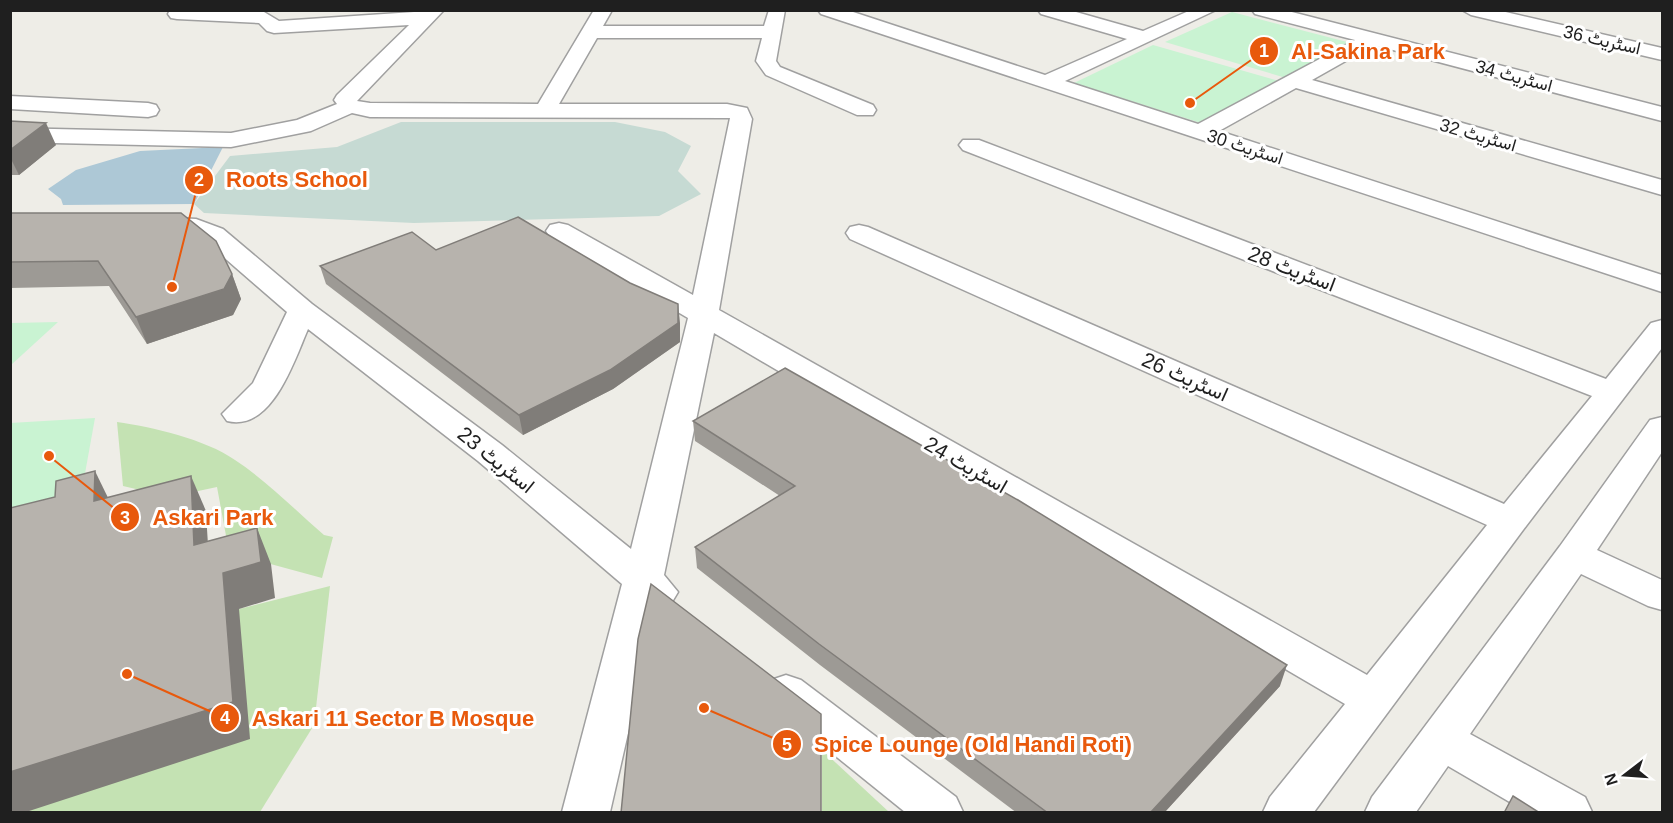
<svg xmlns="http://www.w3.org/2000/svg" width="1673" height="823" viewBox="0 0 1673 823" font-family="Arial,Vazirmatn,sans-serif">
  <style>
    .grass { fill: #c4e2b3 }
    .wetland { fill: #c6dad3 }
    .park { fill: #c9f3d2 }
    .water { fill: #adc8d6 }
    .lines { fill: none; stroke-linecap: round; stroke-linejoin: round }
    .minor-casing { stroke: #a0a0a0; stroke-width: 3 }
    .minor { fill: #fff; fill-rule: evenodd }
    .wall { fill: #9d9a95 }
    .shaded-wall { fill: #807d79 }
    .building { fill: #b7b3ad; stroke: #807d79; stroke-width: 1.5 }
    .labels { text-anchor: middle; stroke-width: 6; stroke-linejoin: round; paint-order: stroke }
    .far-street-label { font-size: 18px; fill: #1f1f1f; stroke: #fff }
    .street-label { font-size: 21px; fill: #1f1f1f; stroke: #fff }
    .leader { fill: none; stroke: #e8590c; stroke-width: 2 }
    .callout-dot { fill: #e8590c; stroke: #fff; stroke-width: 2 }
    .mark-label { font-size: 18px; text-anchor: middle; font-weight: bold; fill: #fff }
    .callout-label { font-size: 22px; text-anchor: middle; font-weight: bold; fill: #e8590c; stroke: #fff; stroke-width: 6; stroke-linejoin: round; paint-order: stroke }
  </style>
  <rect width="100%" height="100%" fill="#eeede7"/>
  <g class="grass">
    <path d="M117,422C152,427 205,439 235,460C267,481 295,510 324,535L333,537L322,578L241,556L227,541L217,487L170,497L123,486Z"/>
    <path d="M330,586L314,725L260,812H23L239,609Z"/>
    <path d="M822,750L889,812H822Z"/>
  </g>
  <path class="wetland" d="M401,122H615L665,132L691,146L678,171L701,194L659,216L414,223L204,213L194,204L230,156L337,147Z"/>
  <g class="park">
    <path d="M1232,12L1351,43L1286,78L1165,42Z"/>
    <path d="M1153,45L1279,81L1204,124L1074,83Z"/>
    <path d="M58,322L11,365V323Z"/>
    <path d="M95,418L82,490L10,537V423Z"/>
  </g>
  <path class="water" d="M223,147L194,204L63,205L61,199L48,189L76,170L140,151Z"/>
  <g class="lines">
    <defs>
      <g id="minor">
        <path d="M170,10L264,12L279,21L444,10L357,101L370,103L538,104L594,10L611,12L603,26H764L769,10H785L776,61L780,67L873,105L876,110L873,115H857L766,75L756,61L762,38H597L559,104H727L747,108L752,119L719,310L1367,675L1487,525L850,239L846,233L850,227L859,225L868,227L1504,504L1592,396L963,150L959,145L963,140H979L1606,379L1651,323L1662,320V348L1523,530L1314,812H1263L1270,797L1345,704L714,333L664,575L678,592L672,602L657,606L610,812H562L622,584L478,461L308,329C294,361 272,432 227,421L222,414L253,383L287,312L205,241L191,235L150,231L146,225L150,219L159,217L196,219L223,229L312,304L502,445L631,549L688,318L550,237L546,231L550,225L559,223L568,225L693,295L730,118L370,117L352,113L311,131L231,147L10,142V128L231,133L297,120L337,104L334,100L337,95L409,25L274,33L267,31L259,23L177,19L171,18L168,14Z"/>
        <path d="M818,10H847L1045,75L1127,39L1041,14L1038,10H1069L1143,31L1191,10H1216L1065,81L1198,124L1355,40L1255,14L1252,10H1284L1662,107V121L1374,45L1312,80L1662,180V195L1296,88L1219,131L1662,275V292L821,14Z"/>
        <path d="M1462,10H1497L1662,48V60L1471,15Z"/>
        <path d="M10,96L148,103L156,105L159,110L156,115L148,117L10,109Z"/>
        <path d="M1662,417V452L1597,550L1662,580V610L1648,606L1581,574L1470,734L1585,797L1592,812H1527L1448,766L1416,812H1365L1372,797L1560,546L1650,420Z"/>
        <path d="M786,675L801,680L956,797L963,812H905L771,704L764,692L771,680Z"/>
      </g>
    </defs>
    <use href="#minor" class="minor-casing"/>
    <use href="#minor" class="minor"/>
  </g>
  <g class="wall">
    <path d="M10,121L56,145L19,175H10Z"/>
    <path d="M10,213L232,274L241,299L233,315L147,344L109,286L10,288Z"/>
    <path d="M436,250L680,323V342L613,389L523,435L326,284L320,266Z"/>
    <path d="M693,421L1280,686L1164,813H1017L820,665L697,568L695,547L780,496L695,441Z"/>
  </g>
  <g class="shaded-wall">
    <path d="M46,123L56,145L19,175L10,157V150Z"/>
    <path d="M232,274L241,299L233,315L147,344L136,317Z"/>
    <path d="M678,304L680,323V342L613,389L523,435L519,415Z"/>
    <path d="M95,471L112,506L94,501Z"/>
    <path d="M191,476L206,511L210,581L194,545Z"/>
    <path d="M257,528L271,564L275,598L239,609L250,739L23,813H10V772L223,573Z"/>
    <path d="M1287,665L1280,686L1164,813H1150Z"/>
  </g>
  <g class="building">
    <path d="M10,121L46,123L10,150Z"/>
    <path d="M10,213H181L216,241L232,274L224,289L136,317L98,261L10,262Z"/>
    <path d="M518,217L630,283L678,304V323L610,370L519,415L320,266L412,232L436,250Z"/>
    <path d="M785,368L1018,500L1287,665L1150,813H1048L819,644L695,547L795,486L693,421Z"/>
    <path d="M95,471L94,501L191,476L194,545L257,528L261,562L223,573L233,702L10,772V508L55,497L56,481Z"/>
    <path d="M651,584L821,714V813H621L638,639Z"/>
    <path d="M1513,796L1540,813H1504Z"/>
  </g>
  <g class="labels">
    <g class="far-street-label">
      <text transform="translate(1602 40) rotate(13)" y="6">اسٹریٹ 36</text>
      <text transform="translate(1514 76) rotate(15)" y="6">اسٹریٹ 34</text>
      <text transform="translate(1478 135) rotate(16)" y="6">اسٹریٹ 32</text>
      <text transform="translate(1245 147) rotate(18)" y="6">اسٹریٹ 30</text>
    </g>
    <g class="street-label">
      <text transform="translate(1292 269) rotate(21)" y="7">اسٹریٹ 28</text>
      <text transform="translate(1185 377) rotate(24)" y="7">اسٹریٹ 26</text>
      <text transform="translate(496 460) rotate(39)" y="7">اسٹریٹ 23</text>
      <text transform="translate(966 465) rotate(30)" y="7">اسٹریٹ 24</text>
    </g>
  </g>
  <path class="leader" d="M1190 103L1264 51M172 287L199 180M49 456L125 517M127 674L225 718M704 708L787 744"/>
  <g class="callout-dot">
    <circle cx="1190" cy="103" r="6"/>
    <circle cx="172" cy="287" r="6"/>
    <circle cx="49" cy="456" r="6"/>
    <circle cx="127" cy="674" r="6"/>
    <circle cx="704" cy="708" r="6"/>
    <circle cx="1264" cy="51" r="15"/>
    <circle cx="199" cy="180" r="15"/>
    <circle cx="125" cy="517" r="15"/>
    <circle cx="225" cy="718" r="15"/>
    <circle cx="787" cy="744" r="15"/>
  </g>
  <g class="mark-label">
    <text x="1264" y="57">1</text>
    <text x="199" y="186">2</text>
    <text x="125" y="524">3</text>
    <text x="225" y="724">4</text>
    <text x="787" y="751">5</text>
  </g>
  <g class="callout-label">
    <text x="1368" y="59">Al-Sakina Park</text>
    <text x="297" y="187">Roots School</text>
    <text x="213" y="525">Askari Park</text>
    <text x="393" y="726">Askari 11 Sector B Mosque</text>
    <text x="973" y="752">Spice Lounge (Old Handi Roti)</text>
  </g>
  <rect width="1673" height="823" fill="none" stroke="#1f1f1f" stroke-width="24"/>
  <g transform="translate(1625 775) rotate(253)" stroke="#ffffff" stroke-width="4.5" paint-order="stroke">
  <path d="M0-4.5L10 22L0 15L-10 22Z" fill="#1f1f1f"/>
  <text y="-9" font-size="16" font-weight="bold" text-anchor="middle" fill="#1f1f1f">N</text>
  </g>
</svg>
